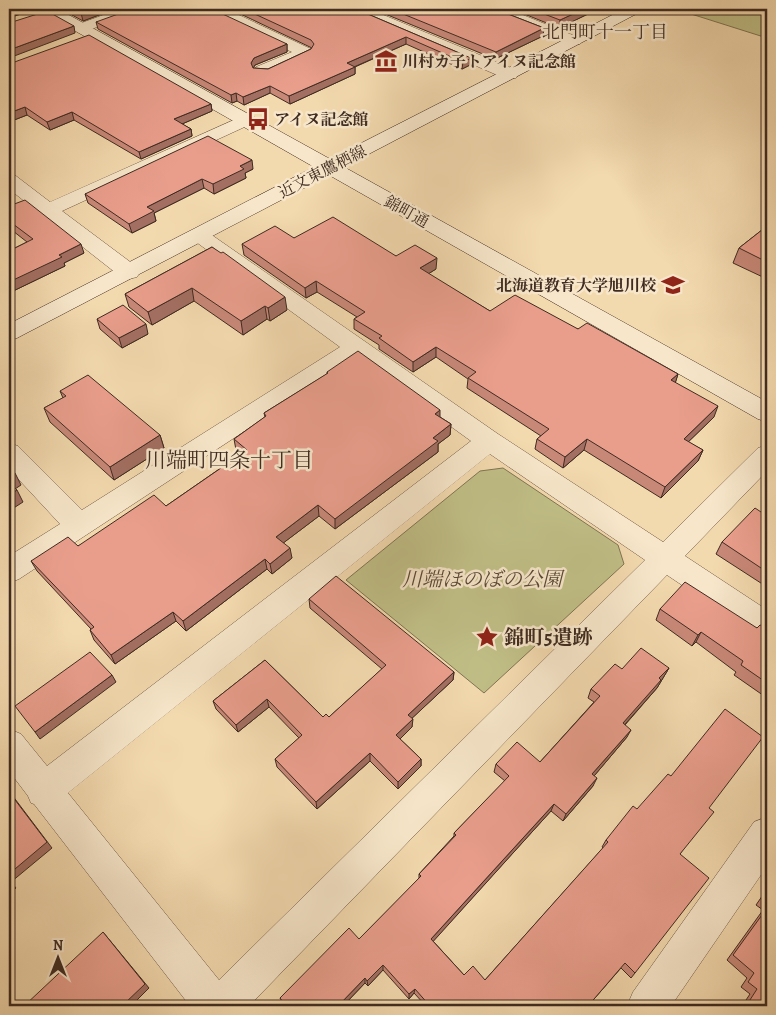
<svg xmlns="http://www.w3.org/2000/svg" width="776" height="1015" viewBox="0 0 776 1015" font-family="Alegreya,'Noto Serif JP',serif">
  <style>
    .green { fill: #c0be86; stroke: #807454 }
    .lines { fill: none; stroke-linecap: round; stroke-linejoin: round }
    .street-casing { stroke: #6c5644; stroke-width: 1 }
    .secondary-casing { stroke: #3f2b21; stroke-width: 1 }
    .street { fill: #f7e6ca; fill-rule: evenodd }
    .secondary { fill: #f7e6ca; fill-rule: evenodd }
    .wall { fill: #c88878; stroke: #3f2b21 }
    .shaded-wall { fill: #a36f62; stroke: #3f2b21 }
    .building { fill: #e99e8c; stroke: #3f2b21 }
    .labels { text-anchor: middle; stroke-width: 5; stroke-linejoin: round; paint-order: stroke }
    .far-poi-label { font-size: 16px; font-weight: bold; fill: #3f2b21; stroke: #f7e6ca; text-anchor: start }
    .far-street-label { font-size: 16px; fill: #3f2b21; stroke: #f7e6ca }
    .far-neighbourhood-label { font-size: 18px; fill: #3f2b21; stroke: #f7e6ca }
    .park-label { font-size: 20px; font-style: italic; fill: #594835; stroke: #f7e6ca }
    .poi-label { font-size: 20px; font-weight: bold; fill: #3f2b21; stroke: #f7e6ca; text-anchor: start }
    .neighbourhood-label { font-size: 21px; fill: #3f2b21; stroke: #f7e6ca }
  </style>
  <rect width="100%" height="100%" fill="#f3d9ae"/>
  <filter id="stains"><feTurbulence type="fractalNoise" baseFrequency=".004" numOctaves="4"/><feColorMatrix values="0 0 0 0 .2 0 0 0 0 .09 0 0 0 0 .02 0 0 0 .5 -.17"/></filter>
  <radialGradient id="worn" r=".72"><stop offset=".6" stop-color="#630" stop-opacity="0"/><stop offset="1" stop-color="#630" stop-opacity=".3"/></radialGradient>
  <g class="green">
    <path d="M695,9H767V38L688,13Z"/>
    <path d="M503,468L618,545L624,564L484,693L346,580L480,471Z"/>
  </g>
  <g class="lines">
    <defs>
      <g id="street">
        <path d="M120,9H142L139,12L86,31H76L73,28L76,25Z"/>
        <path d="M207,9H226L311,49L313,52L311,55L268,75H256L254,71L256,67L292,52L209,12Z"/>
        <path d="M349,9H369L516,70L518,74L516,78H504L352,12Z"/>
        <path d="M487,9H508L580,38L582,41L580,44H568L490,12Z"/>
        <path d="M245,115L251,116L254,120L251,124L62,211L137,267L140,272L137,277L129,279L121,277L9,189V174L16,176L50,202Z"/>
        <path d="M199,229L206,231L498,434L663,542L758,448L767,445V471L685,556L767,610V639L756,635L667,575L249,1006H190L34,804L31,803L28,796L9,771V729L21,734L47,766L471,441L356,358L19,579L9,583V556L60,524L9,469V443L18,446L82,510L340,347L192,239L189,235L192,231ZM490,454L645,560L219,980L68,793Z"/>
        <path d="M767,817V866L671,1006H627L633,992L754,822Z"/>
      </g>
      <path id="secondary" d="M40,9H58L330,159L624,9H642L640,12L344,167L767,402V422L758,419L329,175L17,338L9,341V324L314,167L42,12Z"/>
    </defs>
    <use href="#street" class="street-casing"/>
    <use href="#secondary" class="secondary-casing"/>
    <use href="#street" class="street"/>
    <use href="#secondary" class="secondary"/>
  </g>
  <g class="wall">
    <path d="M61,9H115L83,21Z"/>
    <path d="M230,9H356L471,58L470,65L462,69L406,44L355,67V74L290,104L270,93L244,105L237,101L232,103L98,29L96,22L287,44V52L255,65L253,68L268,69L311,49L312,48Z"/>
    <path d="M373,9H495L544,28L543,36L495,59Z"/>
    <path d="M512,9H590V13L559,28Z"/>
    <path d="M9,64L211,104L212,111L182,124L191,129L192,136L141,159L74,120L50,130L27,115L9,122Z"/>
    <path d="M253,169L245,173L246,178L214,194L204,188L154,213L156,221L132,233L88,203L85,194Z"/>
    <path d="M9,206L84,253L64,263L65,266L9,293V251L27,242L13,231L10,223L9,222Z"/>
    <path d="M767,226V279L733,263L739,248Z"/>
    <path d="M294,238L396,256L436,269L428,274L490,311L578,329L678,374L675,383L714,417L688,442L703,450L698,461L661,498L584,450L563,468L535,449L537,439L541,436L467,388L468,379L436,357L413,372L379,349V345L354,329V319L357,317L317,292L306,298L244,255L242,244Z"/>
    <path d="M212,247L287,310L270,321L267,319L243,335L194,301L152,325L129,307L125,294Z"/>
    <path d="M97,319L148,334L122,348L100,329Z"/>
    <path d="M327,372L440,417L451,424L450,435L438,444V452L335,529L319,516L283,543L292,558L272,574L267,569L186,631L176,621L115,664L94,640L90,630L91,629L37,571L31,561L78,546L166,506L241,454L236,450L234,439L265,417L264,413L327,374Z"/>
    <path d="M60,391L160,435L164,448L114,480L50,422L44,408L63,398Z"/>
    <path d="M767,516V587L716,554L722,542Z"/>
    <path d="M309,599L454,672L453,680L412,718V727L400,739L421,759V766L398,789L370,761L317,809L277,767L275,759L299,738L269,707L238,732L216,709L213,701L265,660L323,717H329L382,669L310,608Z"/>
    <path d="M660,609L757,628L767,627V698L734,675L736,672L696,642L692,646L656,620Z"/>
    <path d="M669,668L657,688L625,725L627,737L594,776L593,786L563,821L551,811L433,941L464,975L485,980L603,848L602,847L606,840L637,809L709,808L680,854L635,973L631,978L621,968L588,1006H426L414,993L409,999L383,970L368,986L365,983L343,1006H285L280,998L359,939L419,879V874L454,836V833L505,781L494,772L496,764L540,762L594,702L588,698L591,689L622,669Z"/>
    <path d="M767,889V1006H742L750,994L741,987L747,978L727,960L763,910L756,905Z"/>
  </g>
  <g class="shaded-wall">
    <path d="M13,9H36L9,18V10Z"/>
    <path d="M94,9H115L83,21L81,13Z"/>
    <path d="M584,9H590V13L559,28L560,20Z"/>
    <path d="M74,26L75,33L9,58V50Z"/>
    <path d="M544,28L543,36L495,59L496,52Z"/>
    <path d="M406,37V44L347,70V63Z"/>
    <path d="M287,44V52L255,65L252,70L251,63L254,58Z"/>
    <path d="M471,58L470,65L462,69L463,62Z"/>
    <path d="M355,67V74L290,104L289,96Z"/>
    <path d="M270,86V93L244,105L243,97Z"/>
    <path d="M236,93L237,101L232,103L231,95Z"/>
    <path d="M211,104L212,111L175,127L174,119Z"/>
    <path d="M25,107L27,115L9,122V113Z"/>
    <path d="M72,112L74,120L50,130L47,122Z"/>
    <path d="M191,129L192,136L141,159L139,152Z"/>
    <path d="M252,160L253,169L245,173L246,178L214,194L213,184L240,166Z"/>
    <path d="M202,179L204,188L154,213L156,221L132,233L129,224L147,207Z"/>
    <path d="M10,188L14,198L9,201V190Z"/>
    <path d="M81,244L84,253L64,263L65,266L9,293V282L59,255Z"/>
    <path d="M437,258L436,269L420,279V268Z"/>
    <path d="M316,281L317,292L306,298L305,288Z"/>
    <path d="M192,288L194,301L152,325L148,312Z"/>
    <path d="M285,297L287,310L270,321L268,308Z"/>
    <path d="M265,306L267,319L243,335L241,321Z"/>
    <path d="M146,324L148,334L122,348L119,338Z"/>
    <path d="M436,347V357L413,372V362Z"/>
    <path d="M678,374L675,384L671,380Z"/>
    <path d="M718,406L714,417L680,450L684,439Z"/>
    <path d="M440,410V421L435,414Z"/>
    <path d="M451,424L450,435L438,444V452L335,529V519L433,438Z"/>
    <path d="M160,435L164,448L114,480L110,467Z"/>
    <path d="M587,439L584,450L563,468L565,457Z"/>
    <path d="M703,450L698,461L661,498L665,487Z"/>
    <path d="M15,473L21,485L12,491L9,485V477Z"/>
    <path d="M17,490L23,502L9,511V495Z"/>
    <path d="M318,505L319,516L278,547L276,537Z"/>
    <path d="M290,548L292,558L272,574L270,564Z"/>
    <path d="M265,559L267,569L186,631L183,621Z"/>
    <path d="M173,612L176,621L115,664L111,655Z"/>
    <path d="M701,632L696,642L692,646L698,635Z"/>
    <path d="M669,668L657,688L619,731L623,723L659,678Z"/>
    <path d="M454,672L453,680L407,723L408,715Z"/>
    <path d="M112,675L116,682L40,739L35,732Z"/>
    <path d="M267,699L269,707L238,732L236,725Z"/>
    <path d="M413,719L412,727L396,743V735Z"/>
    <path d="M631,730L627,737L589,782L592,774Z"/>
    <path d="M370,753V761L317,809L316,802Z"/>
    <path d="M421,759V766L398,789V782Z"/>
    <path d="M597,778L593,786L563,821L566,814Z"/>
    <path d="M9,791L52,848L11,882L16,888L9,894Z"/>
    <path d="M554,804L551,811L430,945L431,939Z"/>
    <path d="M103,932L149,988L131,1006H125L124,1004Z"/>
    <path d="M383,965V970L368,986L367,981Z"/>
    <path d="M365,978V983L343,1006H338Z"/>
    <path d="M415,989L414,993L409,999V994Z"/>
  </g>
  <g class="building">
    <path d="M73,9H94L81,13Z"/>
    <path d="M132,9H212L287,44L254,58L251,63L253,68L268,69L311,49L314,44L311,40L244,9H356L471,58L463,62L406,37L347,63L355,67L289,96L270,86L243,97L236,93L231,95L96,22Z"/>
    <path d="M391,9H495L544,28L496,52Z"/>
    <path d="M531,9H584L560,20Z"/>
    <path d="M47,11L74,26L9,50V23Z"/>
    <path d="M89,35L211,104L174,119L191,129L139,152L72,112L47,122L25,107L9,113V64Z"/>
    <path d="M208,136L252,160L240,166L244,169L213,184L202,179L147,207L154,211L129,224L85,194Z"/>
    <path d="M25,200L81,244L59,255L62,257L9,282V251L33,239L9,221L14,219L9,215V206Z"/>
    <path d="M333,217L396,256L415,245L437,258L420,268L490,311L515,295L578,329L587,323L678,374L671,380L718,406L684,439L703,450L665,487L587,439L565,457L537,439L549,429L468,378L476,372L436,347L413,362L379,338L382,336L354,319L365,312L316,281L305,288L242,244L275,226L294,238Z"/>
    <path d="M767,226V262L739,248Z"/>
    <path d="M212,247L221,253L223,252L285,297L268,308L265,306L241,321L192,288L148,312L125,294Z"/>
    <path d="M123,305L146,324L119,338L97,319Z"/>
    <path d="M358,351L440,410L435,414L451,424L433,438L438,441L335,519L318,505L276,537L290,548L270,564L265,559L183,621L173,612L111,655L90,630L94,627L31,561L68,537L78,546L154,495L166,506L247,450L234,439L266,416L264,413L328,373L327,372Z"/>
    <path d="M88,375L160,435L110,467L44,408L66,396L60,391Z"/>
    <path d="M9,466L15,473L9,477Z"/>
    <path d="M9,482L17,490L9,495Z"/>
    <path d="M755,508L767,516V572L722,542Z"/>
    <path d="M336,576L454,672L408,715L413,719L396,735L421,759L398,782L370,753L316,802L275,759L302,735L267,699L236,725L213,701L265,660L323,717L326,714L329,717L386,665L309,599Z"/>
    <path d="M685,582L757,628L760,625L767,627V683L741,665L743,661L701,632L698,635L660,609Z"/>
    <path d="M641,648L669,668L659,678L661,680L623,723L631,730L592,774L597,778L566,814L554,804L431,939L464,975L473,966L485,980L608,842L606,840L633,806L637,809L668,774L671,776L725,709L763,737L709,808L714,812L680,854L709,878L635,973L625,963L588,1006H430L415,989L409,994L383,965L367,981L365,978L338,1006H286L280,998L349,928L359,939L421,876L419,874L456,835L454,833L509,776L496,764L517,742L540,762L600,696L591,689L615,664L622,669Z"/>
    <path d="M90,652L112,675L35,732L15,706Z"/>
    <path d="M9,792L47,842L9,874Z"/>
    <path d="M767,893V902L763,899Z"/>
    <path d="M767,908V1006H750V1005L748,1003L757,989L748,982L754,973L733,955Z"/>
    <path d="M103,932L145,984L124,1004L125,1006H24Z"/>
  </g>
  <defs>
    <symbol id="museum-bare" viewBox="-9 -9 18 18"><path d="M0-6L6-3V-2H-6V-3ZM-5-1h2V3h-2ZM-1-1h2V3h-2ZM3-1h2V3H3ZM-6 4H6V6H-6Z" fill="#8f2418" stroke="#f7e6ca" stroke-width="2.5" paint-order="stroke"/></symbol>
    <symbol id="bus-bare" viewBox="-9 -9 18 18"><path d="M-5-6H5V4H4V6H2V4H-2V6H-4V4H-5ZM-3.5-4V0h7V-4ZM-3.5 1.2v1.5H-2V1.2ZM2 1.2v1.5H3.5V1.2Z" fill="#8f2418" stroke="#f7e6ca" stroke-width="2.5" paint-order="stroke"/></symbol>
    <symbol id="university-bare" viewBox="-9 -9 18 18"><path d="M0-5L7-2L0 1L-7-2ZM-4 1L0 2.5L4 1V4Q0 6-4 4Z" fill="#8f2418" stroke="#f7e6ca" stroke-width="2.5" paint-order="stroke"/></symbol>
    <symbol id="sight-bare" viewBox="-9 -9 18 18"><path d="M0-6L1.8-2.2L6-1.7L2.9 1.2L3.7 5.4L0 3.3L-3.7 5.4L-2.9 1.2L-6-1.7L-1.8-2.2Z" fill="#8f2418" stroke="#f7e6ca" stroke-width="2.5" paint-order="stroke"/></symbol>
  </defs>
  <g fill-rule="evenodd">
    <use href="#museum-bare" x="370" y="45" width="32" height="32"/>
    <use href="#bus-bare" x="242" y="103" width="32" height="32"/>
    <use href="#university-bare" x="657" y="269" width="32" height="32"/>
    <use href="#sight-bare" x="471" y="621" width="32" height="32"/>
  </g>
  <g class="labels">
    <g class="far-poi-label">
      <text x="402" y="67">川村カ子トアイヌ記念館</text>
      <text x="274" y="125">アイヌ記念館</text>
      <text x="656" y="291" text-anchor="end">北海道教育大学旭川校</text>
    </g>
    <g class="far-street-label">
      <text transform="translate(322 171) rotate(-27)" y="6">近文東鷹栖線</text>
      <text transform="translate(407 211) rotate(29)" y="6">錦町通</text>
    </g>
    <g class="far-neighbourhood-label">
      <text x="605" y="38">北門町十一丁目</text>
    </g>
    <g class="park-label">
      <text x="482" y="586">川端ほのぼの公園</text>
    </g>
    <g class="poi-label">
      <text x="504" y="644">錦町5遺跡</text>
    </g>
    <g class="neighbourhood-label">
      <text x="229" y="467">川端町四条十丁目</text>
    </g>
  </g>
  <rect width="776" height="1015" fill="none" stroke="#f3d9ae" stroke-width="30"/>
  <rect x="10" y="10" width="756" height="995" fill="none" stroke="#3f2b21" stroke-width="2.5"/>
  <rect x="15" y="15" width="746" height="985" fill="none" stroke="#3f2b21"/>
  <g transform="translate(58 958)" stroke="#f7e6ca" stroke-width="4" paint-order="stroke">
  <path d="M0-4L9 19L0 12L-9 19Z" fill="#3f2b21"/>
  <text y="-8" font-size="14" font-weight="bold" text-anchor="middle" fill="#3f2b21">N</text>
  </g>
  <rect width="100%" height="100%" filter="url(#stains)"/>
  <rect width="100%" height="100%" fill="url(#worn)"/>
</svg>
